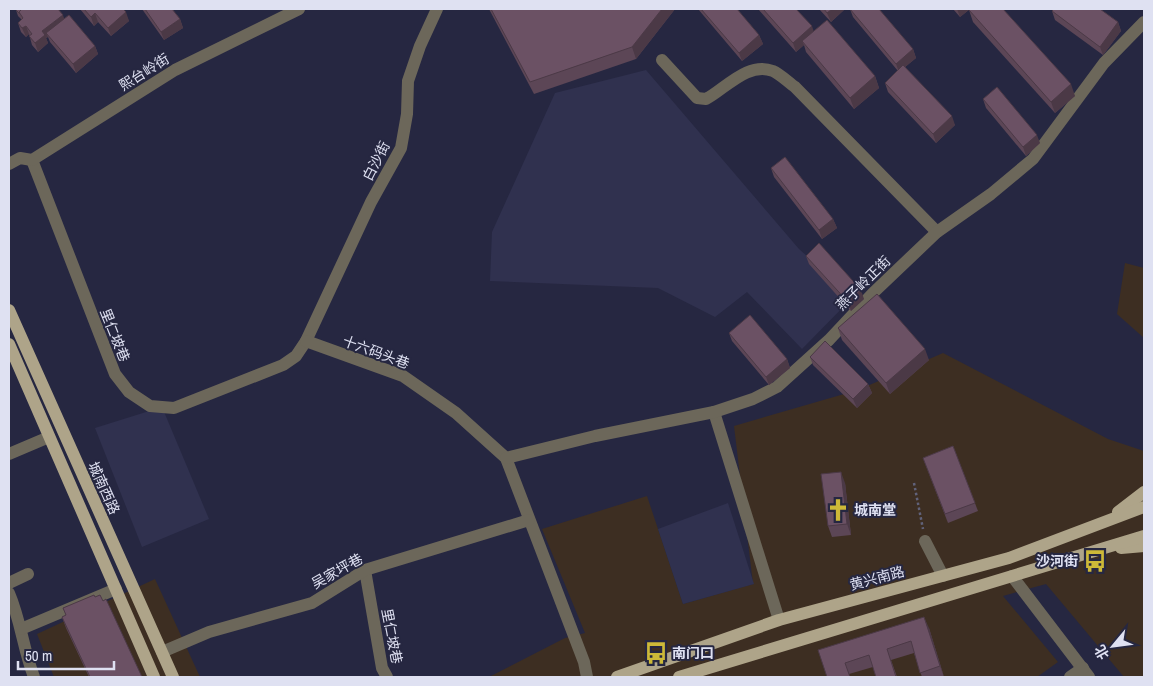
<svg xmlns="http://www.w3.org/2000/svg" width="1153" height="686" viewBox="0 0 1153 686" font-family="'Archivo Narrow','Noto Sans SC',sans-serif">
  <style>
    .commercial { fill: #3d2e22 }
    .built { fill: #30314f }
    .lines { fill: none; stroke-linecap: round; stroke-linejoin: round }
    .path { stroke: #61627a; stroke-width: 2.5; stroke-dasharray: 2.5 2.5; stroke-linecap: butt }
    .minor { stroke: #6c675a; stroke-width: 12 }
    .major { stroke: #aea489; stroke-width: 12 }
    .wall { fill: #5c4656 }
    .shaded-wall { fill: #4b3946 }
    .building { fill: #6b5164; stroke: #4b3946 }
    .labels { text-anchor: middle; stroke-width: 4; stroke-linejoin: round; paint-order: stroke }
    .street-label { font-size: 14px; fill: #dfe1f2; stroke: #262741 }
    .poi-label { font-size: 14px; font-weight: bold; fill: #dfe1f2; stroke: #262741; text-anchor: start }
  </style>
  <rect width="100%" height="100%" fill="#262741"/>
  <g class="commercial">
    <path d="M1125,263L1144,268V338L1117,314Z"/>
    <path d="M943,353L1108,439L1144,451V677H1124L1046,584L1003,596L1058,662L1037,677H489L565,638L585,633L542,529L647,496L683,604L753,584L734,426L858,390Z"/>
    <path d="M155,579L200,677H54L37,634Z"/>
  </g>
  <g class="built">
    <path d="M646,70L799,249L853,297L802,349L747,292L715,317L658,288L490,281L492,232L555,93Z"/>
    <path d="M162,407L209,519L142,547L95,428Z"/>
    <path d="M728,503L754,584L683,604L658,529Z"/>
  </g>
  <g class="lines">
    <path class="path" d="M914,483L923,529"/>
    <g class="minor">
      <path d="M662,60L697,98L706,99C725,89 748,61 773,71C780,74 788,82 795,87L937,232"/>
      <path d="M32,160L115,374L129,392L150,406L174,408L283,365L296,356L306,341L371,202L401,148L407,114L408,81L420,46L437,9"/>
      <path d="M9,164L20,158L32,160L175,70L299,9"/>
      <path d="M306,341L403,376L456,413L506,458L584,662L587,677"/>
      <path d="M714,412L779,620"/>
      <path d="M9,454L49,437"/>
      <path d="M506,458L595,436L714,412L753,399L777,387L829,340L873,293L937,232L991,194L1033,159L1104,63L1144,22"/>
      <path d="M925,541L943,576"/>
      <path d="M365,570L382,668L387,677"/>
      <path d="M1012,576L1089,677"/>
      <path d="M9,583L28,574"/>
      <path d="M9,593C21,621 23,649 34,677"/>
      <path d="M21,629L116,589"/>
      <path d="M162,652L209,632L312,603L365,570L529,520"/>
      <path d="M1070,677L1083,668"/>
    </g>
    <g class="major">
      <path d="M9,310L173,677"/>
      <path d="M9,344L154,677"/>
      <path d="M1118,512L1144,492"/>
      <path d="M1121,548L1144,546"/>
      <path d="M617,677L779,620L1009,558L1144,507"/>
      <path d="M679,677L1144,536"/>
    </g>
  </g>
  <g class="wall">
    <path d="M80,9H123L129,21L111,36L98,22L94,26Z"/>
    <path d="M142,9H172L180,19L183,28L164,40Z"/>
    <path d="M489,9H675L636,59L534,94Z"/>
    <path d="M698,9H737L759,35L763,44L742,61Z"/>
    <path d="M758,9H796L813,31L875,76L879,88L854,109L806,52L804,45L796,52Z"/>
    <path d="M819,9H845L831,22Z"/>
    <path d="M850,9L913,49L916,58L905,67L955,125L936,143L888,92L885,83L898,71L853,17Z"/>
    <path d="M953,9H970L960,17Z"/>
    <path d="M16,10L64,19L95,46L98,54L76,73L50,42L48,37L46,38L48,43L38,52L32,45L29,34L26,37L21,32L18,23L22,20L18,16Z"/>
    <path d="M969,10L1075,96L1055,113L973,22Z"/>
    <path d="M1052,11L1118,22L1121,31L1103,55L1055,20Z"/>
    <path d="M983,99L1040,143L1026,156L986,108Z"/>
    <path d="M771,168L833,219L837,228L822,239L774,177Z"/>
    <path d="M806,256L864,299L851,311L809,264Z"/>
    <path d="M838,328L929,360L890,394L842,340Z"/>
    <path d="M729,333L787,359L790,368L769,385L732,341Z"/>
    <path d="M810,357L868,384L872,393L857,408L813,365Z"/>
    <path d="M953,446L978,511L948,523L923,458Z"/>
    <path d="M845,483L851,535L832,537L828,526Z"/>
    <path d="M95,597L142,677H89L66,628L62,617L66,615L63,608Z"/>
    <path d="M929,628L944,677H922L914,653L891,660L897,677H876L873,667L849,674L818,650Z"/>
  </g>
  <g class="shaded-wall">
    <path d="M662,9H675L636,59L632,47Z"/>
    <path d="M832,9H845L831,22L827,13Z"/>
    <path d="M957,9H970L960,17Z"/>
    <path d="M126,12L129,21L111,36L108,28Z"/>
    <path d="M95,13L98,22L94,26L91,17Z"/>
    <path d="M63,15L66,24L46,33L48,37L46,38L48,43L38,52L35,43L42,31Z"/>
    <path d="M180,19L183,28L164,40L161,32Z"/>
    <path d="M1118,22L1121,31L1103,55L1100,47Z"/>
    <path d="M26,26L29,34L26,37L22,28Z"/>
    <path d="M812,26L815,35L802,41L804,45L796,52L793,43Z"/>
    <path d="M759,35L763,44L742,61L739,53Z"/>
    <path d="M95,46L98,54L76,73L73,64Z"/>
    <path d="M913,49L916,58L899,72L896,64Z"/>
    <path d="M875,76L879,88L854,109L850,98Z"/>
    <path d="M1071,84L1075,96L1055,113L1051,102Z"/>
    <path d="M952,116L955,125L936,143L933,134Z"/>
    <path d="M1037,135L1040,143L1026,156L1023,147Z"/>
    <path d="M833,219L837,228L822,239L819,230Z"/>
    <path d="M861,290L864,299L851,311L848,302Z"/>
    <path d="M925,349L929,360L890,394L886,383Z"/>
    <path d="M787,359L790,368L769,385L766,377Z"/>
    <path d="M868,384L872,393L857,408L853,399Z"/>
    <path d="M841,472L845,483L851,535L847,524Z"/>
    <path d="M924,617L929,628L944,677L940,666Z"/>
  </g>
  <g class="building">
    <path d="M17,9H22L19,12L20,14L16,10Z"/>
    <path d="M22,9H58L63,15L42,31L45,35L35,43L29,36L32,34L26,26L22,28L18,23L23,18L19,12Z"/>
    <path d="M84,9H123L126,12L108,28L95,13L91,17Z"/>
    <path d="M145,9H172L180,19L161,32Z"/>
    <path d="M491,9H662L632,47L530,82Z"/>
    <path d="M701,9H737L759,35L739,53Z"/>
    <path d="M763,9H796L812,26L793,43Z"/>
    <path d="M824,9H832L827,13Z"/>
    <path d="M850,9H879L913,49L896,64Z"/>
    <path d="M970,9H1003L1071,84L1051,102L969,10Z"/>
    <path d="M1054,9H1100L1118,22L1100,47L1052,11Z"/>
    <path d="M69,15L95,46L73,64L46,33Z"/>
    <path d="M827,20L875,76L850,98L802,41Z"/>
    <path d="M903,65L952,116L933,134L885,83Z"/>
    <path d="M997,87L1037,135L1023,147L983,99Z"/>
    <path d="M785,157L833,219L819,230L771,168Z"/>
    <path d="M819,243L861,290L848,302L806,256Z"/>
    <path d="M877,294L925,349L886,383L838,328Z"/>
    <path d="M750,315L787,359L766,377L729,333Z"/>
    <path d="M825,341L868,384L853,399L810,357Z"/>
    <path d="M953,446L975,503L945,514L923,458Z"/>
    <path d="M841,472L847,524L828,526L821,474Z"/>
    <path d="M94,595L95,597L100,595L103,601L106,599L142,677H90L62,617L66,615L63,608Z"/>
    <path d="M924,617L940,666L920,673L911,641L887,649L896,677H876L869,655L845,663L850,677H827L818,650Z"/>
  </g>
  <defs>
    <symbol id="church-bare" viewBox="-9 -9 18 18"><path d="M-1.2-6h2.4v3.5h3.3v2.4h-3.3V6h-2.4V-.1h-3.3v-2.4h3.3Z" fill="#cdb938" stroke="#262741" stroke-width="2.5" paint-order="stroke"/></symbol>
    <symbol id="bus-bare" viewBox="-9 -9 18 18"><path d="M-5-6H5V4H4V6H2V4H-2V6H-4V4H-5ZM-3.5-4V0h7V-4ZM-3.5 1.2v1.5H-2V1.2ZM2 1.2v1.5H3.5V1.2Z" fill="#cdb938" stroke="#262741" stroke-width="2.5" paint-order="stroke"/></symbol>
  </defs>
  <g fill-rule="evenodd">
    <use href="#church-bare" x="822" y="494" width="32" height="32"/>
    <use href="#bus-bare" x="1079" y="545" width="32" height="32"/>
    <use href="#bus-bare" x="640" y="637" width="32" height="32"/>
  </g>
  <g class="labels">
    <g class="street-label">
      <text transform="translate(144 72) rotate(-32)" y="5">熙台岭街</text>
      <text transform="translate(376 161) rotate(-63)" y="5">白沙街</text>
      <text transform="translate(863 283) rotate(-45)" y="5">燕子岭正街</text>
      <text transform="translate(115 335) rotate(68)" y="5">里仁坡巷</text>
      <text transform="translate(376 352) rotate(20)" y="5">十六码头巷</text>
      <text transform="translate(104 488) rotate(66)" y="5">城南西路</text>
      <text transform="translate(337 571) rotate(-29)" y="5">吴家坪巷</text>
      <text transform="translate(877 578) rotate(-15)" y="5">黄兴南路</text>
      <text transform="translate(392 636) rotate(79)" y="5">里仁坡巷</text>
    </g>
    <g class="poi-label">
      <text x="854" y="515">城南堂</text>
      <text x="1078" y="566" text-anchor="end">沙河街</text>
      <text x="672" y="658">南门口</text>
    </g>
  </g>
  <rect width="1153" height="686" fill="none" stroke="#dfe1f2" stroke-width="20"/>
  <g transform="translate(1113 646) rotate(241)" stroke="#262741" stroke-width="4" paint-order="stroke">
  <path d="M0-4L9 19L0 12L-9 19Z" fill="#dfe1f2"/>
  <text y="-8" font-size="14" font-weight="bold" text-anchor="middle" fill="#dfe1f2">北</text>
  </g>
  <path d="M18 661v8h96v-8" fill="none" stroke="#dfe1f2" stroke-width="2.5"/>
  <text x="25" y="661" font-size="15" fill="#dfe1f2" stroke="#262741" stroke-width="4" paint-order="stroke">50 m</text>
</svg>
